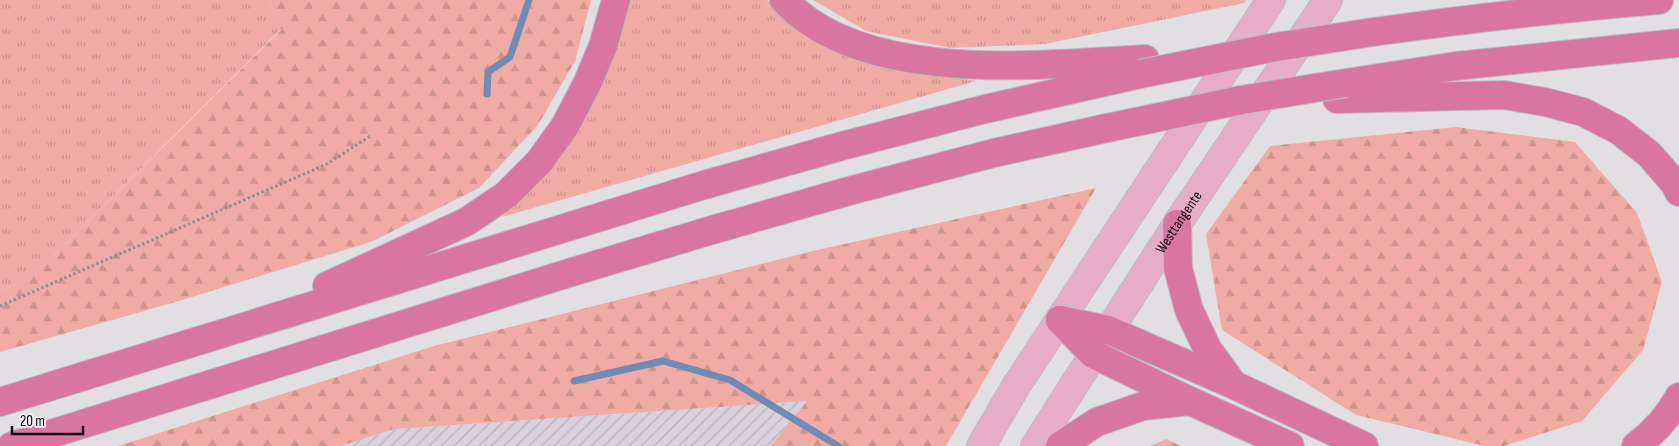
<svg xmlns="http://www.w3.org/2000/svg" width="1679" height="446" viewBox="0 0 1679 446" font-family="'Sofia Sans Condensed',sans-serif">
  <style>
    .industrial { fill: url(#industrial-furrows) }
    .grass { fill: url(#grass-tufts) }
    .forest { fill: url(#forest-firs) }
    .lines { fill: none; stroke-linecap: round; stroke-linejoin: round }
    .stream { stroke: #708bb4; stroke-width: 7 }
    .major-casing { stroke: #bcbbbc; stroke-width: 30 }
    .highway-casing { stroke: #bcbbbc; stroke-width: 30 }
    .path { stroke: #918f92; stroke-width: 3; stroke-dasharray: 2.5 2.5; stroke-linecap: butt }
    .major { stroke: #e8adc6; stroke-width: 28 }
    .highway { stroke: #d976a0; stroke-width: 28 }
    .highway-bridge-casing { stroke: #bcbbbc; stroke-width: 30; stroke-linecap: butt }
    .highway-bridge { stroke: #d976a0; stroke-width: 28 }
    .labels { text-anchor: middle; stroke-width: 4.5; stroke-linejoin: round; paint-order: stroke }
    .street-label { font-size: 15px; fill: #0e0d0e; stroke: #f0ecf0 }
  </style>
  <defs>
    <pattern id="industrial-furrows" width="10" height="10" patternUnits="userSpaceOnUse" patternTransform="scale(1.25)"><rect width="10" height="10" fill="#d9d1db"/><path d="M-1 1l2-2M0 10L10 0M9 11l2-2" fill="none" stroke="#b9b2bb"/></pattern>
    <pattern id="grass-tufts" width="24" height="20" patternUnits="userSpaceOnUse" patternTransform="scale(1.25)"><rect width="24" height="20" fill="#f0aca4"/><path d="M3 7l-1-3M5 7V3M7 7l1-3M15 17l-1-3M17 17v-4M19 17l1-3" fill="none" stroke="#cd938c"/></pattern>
    <pattern id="forest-firs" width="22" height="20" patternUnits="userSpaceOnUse" patternTransform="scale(1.25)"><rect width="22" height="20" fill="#f0aca4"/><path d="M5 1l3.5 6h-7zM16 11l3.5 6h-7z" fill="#cd938c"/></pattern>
  </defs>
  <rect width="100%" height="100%" fill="#e2dfe3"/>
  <path class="industrial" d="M808,401L771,446H341L394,429Z"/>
  <g class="grass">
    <path d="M0,0H269L281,29L30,279L0,291Z"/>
    <path d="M625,0H767L822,45L894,68L976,81L502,217L568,148L610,55Z"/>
    <path d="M813,0H1246L1244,3L1045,44L950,48L866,31Z"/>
  </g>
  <g class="forest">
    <path d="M269,0H591L575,61L538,125L479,188L371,242L172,303L0,352V291L30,279L281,30Z"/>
    <path d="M1456,127L1575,142L1637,213L1662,282L1643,350L1582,421L1504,446H1485L1356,415L1222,330L1206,234L1270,146Z"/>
    <path d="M1096,188L946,446H771L807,401L394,429L341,446H118L434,346L813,251Z"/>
    <path d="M1166,439L1181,446H1150Z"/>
  </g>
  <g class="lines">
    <g class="stream">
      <path d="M487,94L488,72L510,57L529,0"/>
      <path d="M574,381L663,361L730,380L838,446"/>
    </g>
    <defs>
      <g id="major">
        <path d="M981,446L1016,386L1271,0"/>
        <path id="s1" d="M1035,446L1177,224L1328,0"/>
      </g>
      <g id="highway">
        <path d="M784,0C863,85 1040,65 1145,59"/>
        <path d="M1373,32C1468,19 1563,8 1659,0"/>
        <path d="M1346,83L1456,66L1679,43"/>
        <path d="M1337,99L1504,95L1545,102L1583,112L1618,130L1649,154L1675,184L1679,192"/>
        <path d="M1177,224L1178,268L1189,310L1208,350L1233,384"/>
        <path d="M327,286L466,222L506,195L540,161L565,126L587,84L603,46L616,0"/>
        <path d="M1060,320L1108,330L1234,385L1364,446"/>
        <path d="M1060,320L1093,354L1190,401L1290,446"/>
        <path d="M0,402L704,185L842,146L985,109L1140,74"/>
        <path d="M12,446L569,273L712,230L849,191L994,153L1107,128"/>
        <path d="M1060,446L1097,422L1143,406L1190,401"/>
        <path d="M1636,446C1653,433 1669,416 1679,397"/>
      </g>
    </defs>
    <use href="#major" class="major-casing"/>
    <use href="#highway" class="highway-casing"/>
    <path class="path" d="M0,306L327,164L372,135"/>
    <use href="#major" class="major"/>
    <use href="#highway" class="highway"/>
    <defs>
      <g id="highway-bridge">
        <path d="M1140,74L1270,48L1373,32"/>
        <path d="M1107,128L1241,100L1346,83"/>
      </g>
    </defs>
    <use href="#highway-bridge" class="highway-bridge-casing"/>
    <use href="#highway-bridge" class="highway-bridge"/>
  </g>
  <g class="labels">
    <g class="street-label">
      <text dy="5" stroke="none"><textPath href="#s1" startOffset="266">Westtangente</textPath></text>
    </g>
  </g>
  <path d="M12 426v8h71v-8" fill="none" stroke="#0e0d0e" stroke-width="2.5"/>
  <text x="20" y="426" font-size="15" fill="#0e0d0e" stroke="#f0ecf0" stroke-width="4" paint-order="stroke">20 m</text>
</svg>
